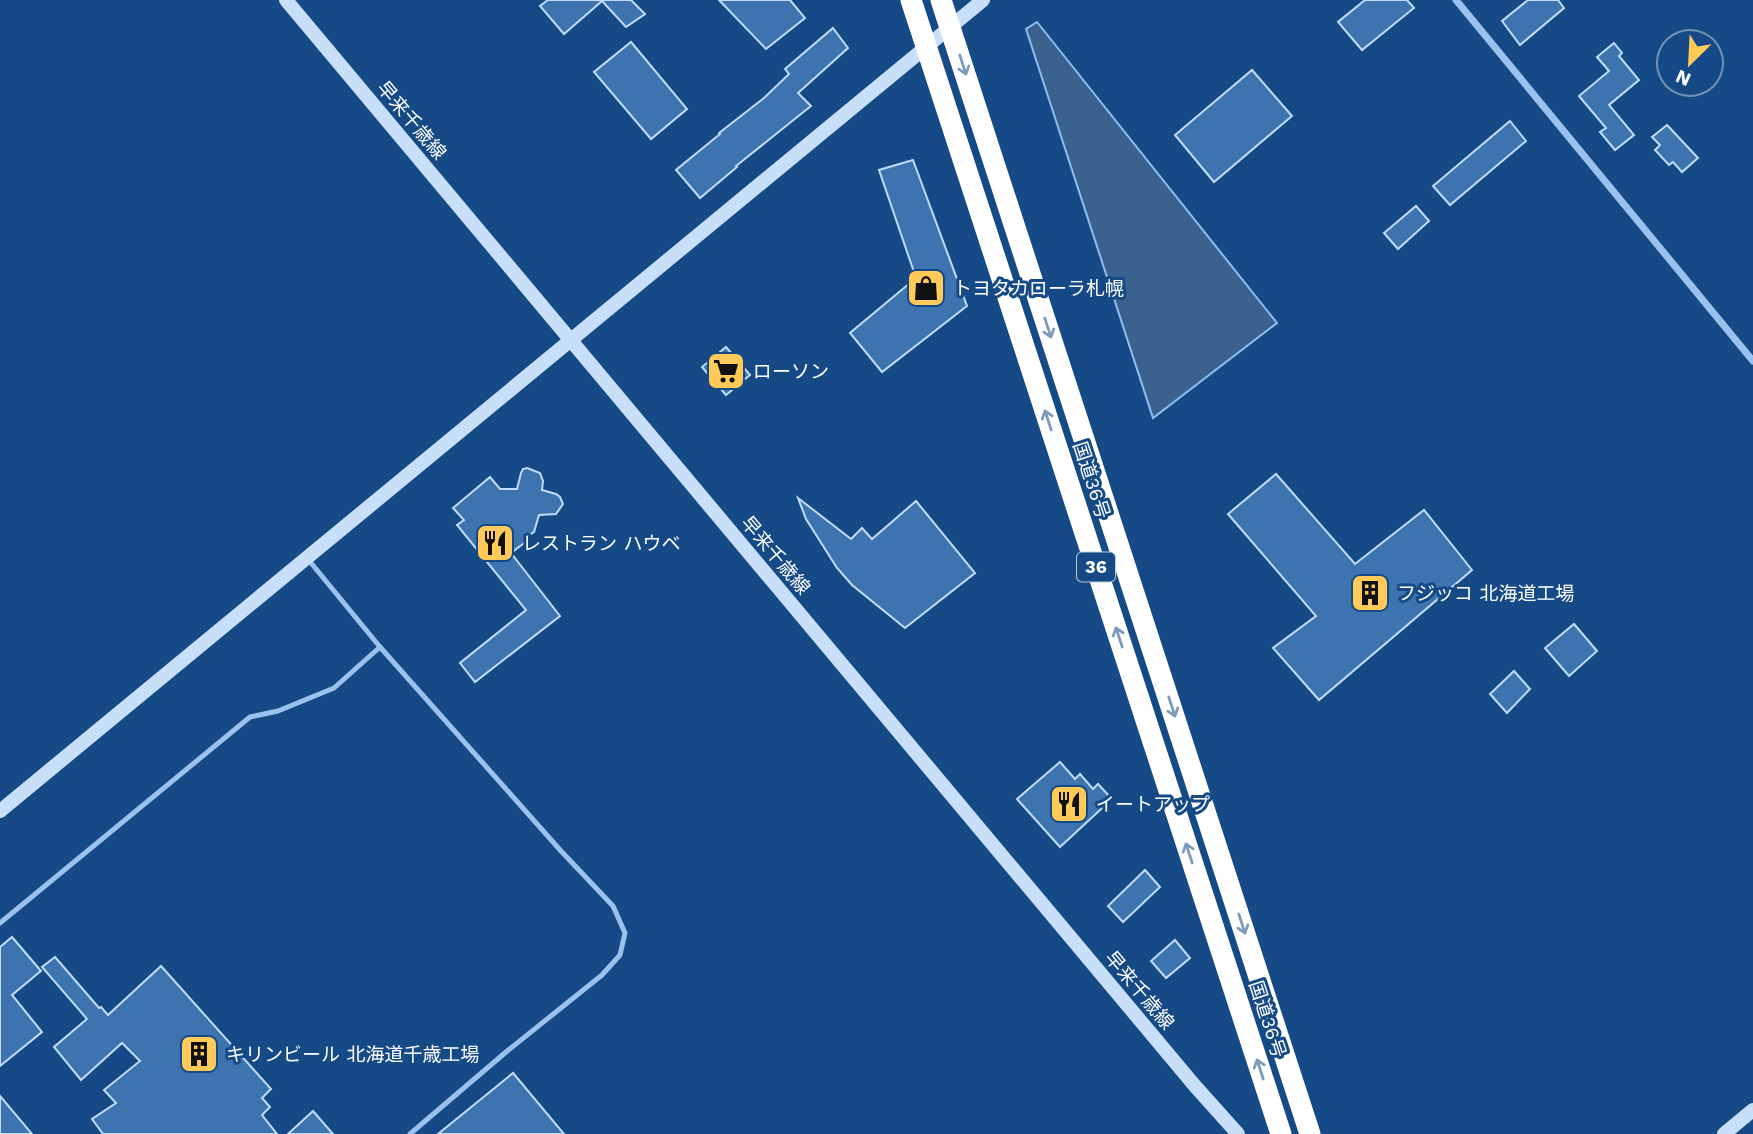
<svg xmlns="http://www.w3.org/2000/svg" width="1753" height="1134" viewBox="0 0 1753 1134" font-family="'Work Sans','Noto Sans JP',sans-serif">
  <style>
    .water { fill: #3b628f; stroke: #8dbef1; stroke-width: 2 }
    .building { fill: #3d74b0; stroke: #c0dcfa; stroke-width: 2 }
    .lines { fill: none; stroke-linecap: round; stroke-linejoin: round }
    .lane { stroke: #9bc2ee; stroke-width: 5 }
    .street { stroke: #9bc2ee; stroke-width: 7 }
    .secondary { stroke: #c8dffa; stroke-width: 14 }
    .highway { stroke: #fff; stroke-width: 21 }
    .oneway { stroke: #7e9bbc }
    .labels { text-anchor: middle; stroke-width: 6; stroke-linejoin: round; paint-order: stroke }
    .shield { fill: #154a86; stroke: #b9c9db; stroke-width: 2 }
    .shield-label { font-size: 18px; font-weight: bold; fill: #fff }
    .street-label { font-size: 19px; fill: #fff; stroke: #154a86 }
    .poi-label { font-size: 19px; fill: #fff; stroke: #154a86; text-anchor: start }
  </style>
  <rect width="100%" height="100%" fill="#154a86"/>
  <path class="water" d="M1037,22L1277,323L1153,418L1026,29Z"/>
  <g class="building">
    <path d="M548,0H631L645,14L626,27L602,1L564,34L540,6Z"/>
    <path d="M719,0H790L805,18L766,49Z"/>
    <path d="M1365,0H1407L1414,8L1362,50L1338,22Z"/>
    <path d="M1528,0H1558L1564,8L1520,45L1502,21Z"/>
    <path d="M833,28L848,48L798,93L811,106L736,166L737,167L700,198L676,170L720,134L719,133L764,98L789,74L785,69Z"/>
    <path d="M631,42L687,109L651,139L594,72Z"/>
    <path d="M1614,43L1622,53L1619,56L1639,80L1609,105L1634,135L1615,150L1600,132L1606,128L1579,96L1609,71L1597,57Z"/>
    <path d="M1252,70L1292,116L1214,182L1175,135Z"/>
    <path d="M1510,121L1526,141L1450,205L1433,186Z"/>
    <path d="M1667,125L1698,158L1682,172L1673,162L1669,165L1655,150L1660,145L1652,137Z"/>
    <path d="M913,160L967,306L882,372L850,333L916,278L879,170Z"/>
    <path d="M1416,206L1429,221L1398,249L1384,233Z"/>
    <path d="M726,347L750,375L726,395L702,367Z"/>
    <path d="M527,468L540,473L543,481L542,490L556,494L560,497L563,504L556,514L539,515L534,532L525,537L527,541L511,553L560,616L475,682L460,663L526,610L457,525L464,520L453,508L490,477L500,489H517L521,473L523,469Z"/>
    <path d="M1276,474L1355,564L1424,510L1472,570L1319,700L1273,648L1316,616L1228,514Z"/>
    <path d="M798,498L851,539L862,528L872,539L916,501L975,573L905,628L852,585L837,568L806,519Z"/>
    <path d="M1574,624L1597,651L1569,676L1545,648Z"/>
    <path d="M1514,671L1530,689L1507,713L1490,694Z"/>
    <path d="M1060,762L1075,779L1080,774L1093,789L1098,784L1112,799L1060,847L1017,799Z"/>
    <path d="M1145,870L1160,887L1123,922L1108,906Z"/>
    <path d="M12,937L41,971L12,995L42,1032L0,1066V947Z"/>
    <path d="M1175,940L1190,958L1166,978L1151,961Z"/>
    <path d="M55,957L99,1008L101,1007L108,1015L161,966L271,1089L262,1098L270,1107L262,1115L277,1134H103L92,1119L116,1103L104,1090L140,1061L122,1043L81,1080L54,1047L87,1019L42,967Z"/>
    <path d="M513,1073L564,1134H438Z"/>
    <path d="M0,1096L32,1134H0Z"/>
    <path d="M313,1111L333,1134H288Z"/>
  </g>
  <g class="lines">
    <g class="lane">
      <path d="M307,558L380,647L561,851L613,906L625,933L620,955L602,975L506,1052L410,1134"/>
      <path d="M0,923L250,717L278,711L334,688L380,647"/>
    </g>
    <path class="street" d="M1456,0L1753,361"/>
    <g class="secondary">
      <path d="M286,0L1195,1086L1238,1134"/>
      <path d="M0,811L983,0"/>
      <path d="M1724,1134L1753,1110"/>
    </g>
    <g class="highway">
      <path d="M911,0L1281,1134"/>
      <path d="M941,0L1310,1134"/>
    </g>
  </g>
  <defs><path id="oneway-shaft" d="M-6 0H5M1.5-3L5.5 0L1.5 3" fill="none" stroke-width="1.6" stroke-linecap="round" stroke-linejoin="round" transform="scale(1.75)"/></defs>
  <g class="oneway">
    <use href="#oneway-shaft" transform="translate(963 65) rotate(72)"/>
    <use href="#oneway-shaft" transform="translate(1048 328) rotate(72)"/>
    <use href="#oneway-shaft" transform="translate(1048 420) rotate(-108)"/>
    <use href="#oneway-shaft" transform="translate(1119 637) rotate(-108)"/>
    <use href="#oneway-shaft" transform="translate(1172 707) rotate(72)"/>
    <use href="#oneway-shaft" transform="translate(1189 853) rotate(-108)"/>
    <use href="#oneway-shaft" transform="translate(1242 924) rotate(72)"/>
    <use href="#oneway-shaft" transform="translate(1260 1069) rotate(-108)"/>
  </g>
  <defs>
    <symbol id="shop-square" viewBox="-11 -11 22 22"><rect x="-9" y="-9" width="18" height="18" rx="4" fill="#ffca58" stroke="#154a86"/><path d="M-5-2.5h2.3a2.7 3.5 0 0 1 5.4 0H5L5.5 6h-11ZM-1.5-2.5h3a1.5 2.3 0 0 0-3 0Z" fill="#111"/></symbol>
    <symbol id="supermarket-square" viewBox="-11 -11 22 22"><rect x="-9" y="-9" width="18" height="18" rx="4" fill="#ffca58" stroke="#154a86"/><path d="M-6-5.5h2.5l.6 2H6L4.5 2H-2.5L-4.4-4H-6ZM-1.5 3.2a1.3 1.3 0 1 0 .1 0ZM3 3.2a1.3 1.3 0 1 0 .1 0Z" fill="#111"/></symbol>
    <symbol id="restaurant-square" viewBox="-11 -11 22 22"><rect x="-9" y="-9" width="18" height="18" rx="4" fill="#ffca58" stroke="#154a86"/><path d="M-5-6h1v4h1v-4h1v4h1v-4h1v5L-1.5 .5V6h-2V.5L-5-1ZM5-6V6H3V1.5H1.5Q1.5-4 5-6Z" fill="#111"/></symbol>
    <symbol id="building-square" viewBox="-11 -11 22 22"><rect x="-9" y="-9" width="18" height="18" rx="4" fill="#ffca58" stroke="#154a86"/><path d="M-4-6H4V6H1V3H-1V6H-4ZM-2.5-4.3h1.7v1.8h-1.7ZM.8-4.3h1.7v1.8H.8ZM-2.5-1h1.7V.8h-1.7ZM.8-1h1.7V.8H.8Z" fill="#111"/></symbol>
  </defs>
  <g fill-rule="evenodd">
    <use href="#shop-square" x="904" y="266" width="44" height="44"/>
    <use href="#supermarket-square" x="704" y="349" width="44" height="44"/>
    <use href="#restaurant-square" x="473" y="521" width="44" height="44"/>
    <use href="#building-square" x="1348" y="571" width="44" height="44"/>
    <use href="#restaurant-square" x="1047" y="782" width="44" height="44"/>
    <use href="#building-square" x="177" y="1032" width="44" height="44"/>
  </g>
  <g class="labels">
    <rect class="shield" x="1077" y="552.5" width="38" height="29" rx="5"/>
    <g class="shield-label">
      <text x="1096" y="573">36</text>
    </g>
    <g class="street-label">
      <text transform="translate(412 120) rotate(50)" y="7">早来千歳線</text>
      <text transform="translate(1092 480) rotate(72)" y="7">国道36号</text>
      <text transform="translate(776 555) rotate(50)" y="7">早来千歳線</text>
      <text transform="translate(1140 990) rotate(50)" y="7">早来千歳線</text>
      <text transform="translate(1268 1019) rotate(72)" y="7">国道36号</text>
    </g>
    <g class="poi-label">
      <text x="953" y="295">トヨタカローラ札幌</text>
      <text x="753" y="378">ローソン</text>
      <text x="522" y="550">レストラン ハウベ</text>
      <text x="1397" y="600">フジッコ 北海道工場</text>
      <text x="1096" y="811">イートアップ</text>
      <text x="226" y="1061">キリンビール 北海道千歳工場</text>
    </g>
  </g>
  <g transform="translate(1690 63) rotate(204)"><circle r="33" fill="#154a86" stroke="#7392b6" stroke-width="2"/>
  <path d="M0-5L12 26L0 18L-12 26Z" fill="#ffca58"/>
  <text y="-10" font-size="19" font-weight="bold" text-anchor="middle" fill="#ffffff">N</text>
  </g>
</svg>
